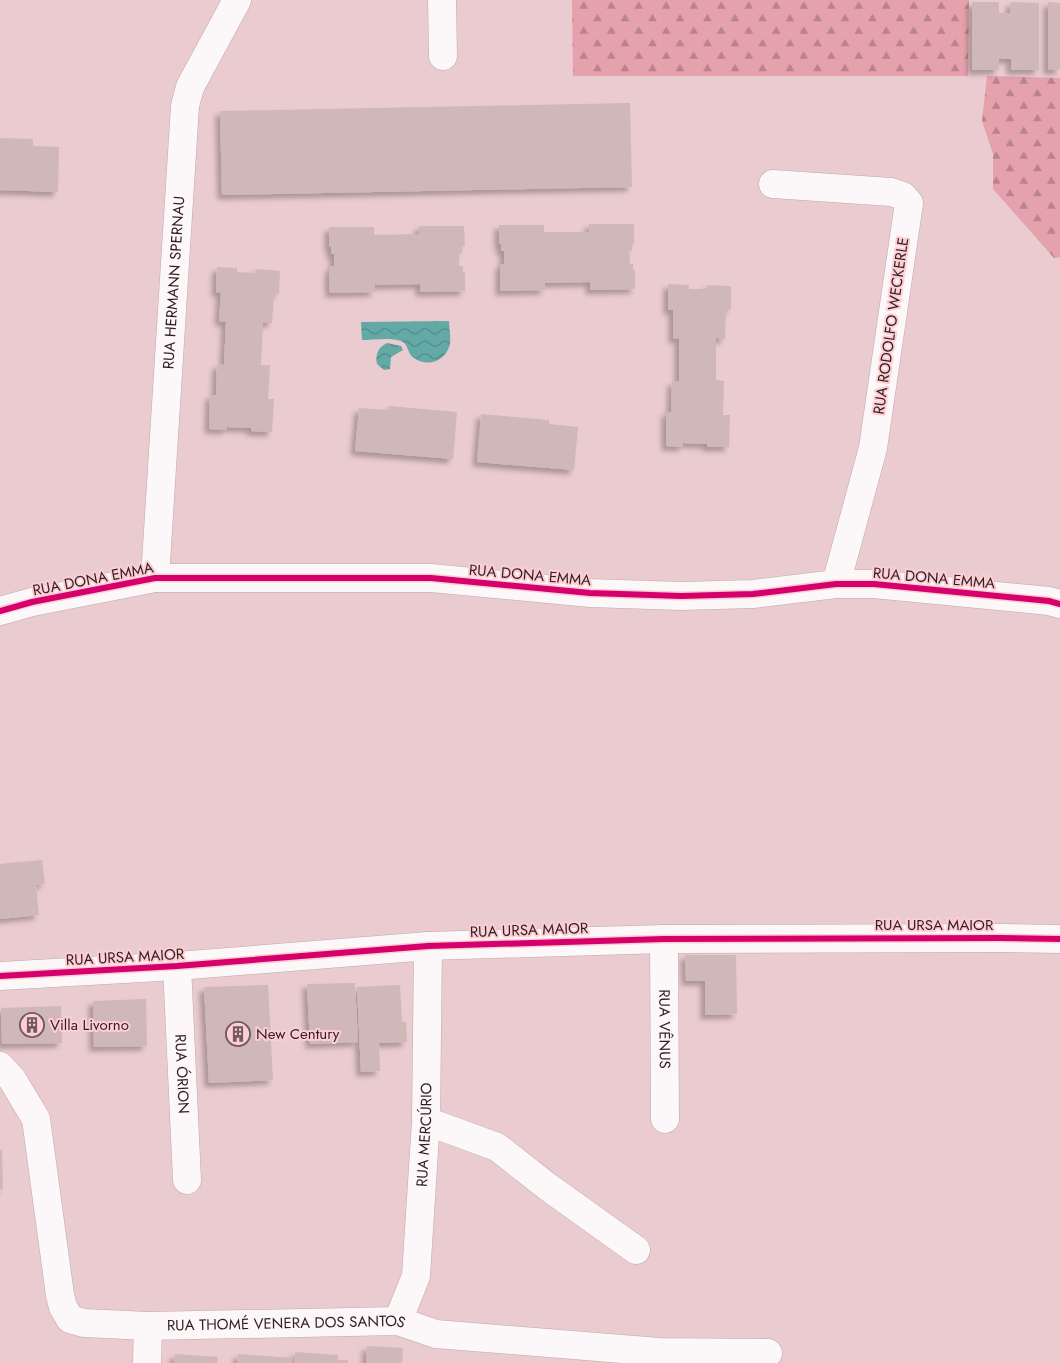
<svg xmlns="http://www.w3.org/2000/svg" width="1060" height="1363" viewBox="0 0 1060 1363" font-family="Jost,sans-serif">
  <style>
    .forest { fill: url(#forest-firs) }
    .water { fill: url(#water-waves) }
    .building { fill: #d1b8b8; filter: url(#shadow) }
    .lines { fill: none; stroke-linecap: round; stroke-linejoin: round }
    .minor-casing { stroke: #c0a8ab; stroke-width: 29 }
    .minor { stroke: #fcf7f8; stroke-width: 28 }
    .cycleway-casing { stroke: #fdced4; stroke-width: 9 }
    .cycleway { stroke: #d6006c; stroke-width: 6 }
    .labels { text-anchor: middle; stroke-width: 4; stroke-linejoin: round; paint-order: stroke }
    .street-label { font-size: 15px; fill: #321d20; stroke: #fdced4 }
    .poi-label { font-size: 15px; fill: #321d20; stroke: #fdced4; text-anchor: start }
  </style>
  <defs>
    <pattern id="forest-firs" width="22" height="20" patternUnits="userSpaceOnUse" patternTransform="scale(1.25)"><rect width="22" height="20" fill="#e5a1ac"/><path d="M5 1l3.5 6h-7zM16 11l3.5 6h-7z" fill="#ba838c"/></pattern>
    <pattern id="water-waves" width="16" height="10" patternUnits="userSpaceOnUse" patternTransform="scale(1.25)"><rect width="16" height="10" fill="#63aaa7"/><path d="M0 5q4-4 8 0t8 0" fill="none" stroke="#528a88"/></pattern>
    <filter id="shadow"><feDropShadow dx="-4.5" dy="4.5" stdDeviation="2.5" flood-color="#0004"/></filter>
  </defs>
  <rect width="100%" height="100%" fill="#eacbcf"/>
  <g class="forest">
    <path d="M572,0H969L968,76H573Z"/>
    <path d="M987,76L1060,78V257L1054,258L993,189V154L982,121Z"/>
  </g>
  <g class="water">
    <path d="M449,321C449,328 451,337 450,344C446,361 428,368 414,358C407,354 409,344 401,341C389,337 374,340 362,340L361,322Z"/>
    <path d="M387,343L401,346L403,350L391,357L390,369L384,370L377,364C375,355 378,347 387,343Z"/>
  </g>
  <g class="building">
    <path d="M972,2H999V13H1010L1011,2L1039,3V70H1011V59H999V70H972Z"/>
    <path d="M1048,2L1060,3V70H1048Z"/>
    <path d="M630,103L632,187L222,195L220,111Z"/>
    <path d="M0,138L33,139V146L59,147L58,192L0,190Z"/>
    <path d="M589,224H634V243L632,244V251H629L630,264H633V270H635V289L590,290V282L545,283V290L500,291V264H504V251H501V244H499V225H544V232H589Z"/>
    <path d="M419,226H464L465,246H462V253H459V266H463V272H465V291L420,292V284L375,285V292L330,293L329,275L331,266H334V254H331V246L329,247V227H374V235L419,234Z"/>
    <path d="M217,267L237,268V272L256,273V269L280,271L279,294L274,293L272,323H263L261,365H270L268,399H274L272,432L251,431V428L227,427V430L209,429L210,395H216L217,364L224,365L226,322L219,321L221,293L216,292Z"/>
    <path d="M668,284L689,285V289H707V285L731,286V309H726L725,339L716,338V380L724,381L723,415H730L729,447H707V444L683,443V447L666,446V412H671L672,381L679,382V338L673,339V310H668Z"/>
    <path d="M389,406L457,412L453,459L355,451L359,408L388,410Z"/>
    <path d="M481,414L549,420V424L578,427L574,470L477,462Z"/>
    <path d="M42,860L45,884L36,885L39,915L0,919V864Z"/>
    <path d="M685,955H736L737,1014L705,1015V981H686Z"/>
    <path d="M355,983L358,1042L310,1044L307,984Z"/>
    <path d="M268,985L273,1080L209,1083L204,987Z"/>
    <path d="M400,985L402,1022H406L407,1042L379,1043L380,1071L361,1072L357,987Z"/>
    <path d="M146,999L147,1046L94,1047L93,1001Z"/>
    <path d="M61,1006L62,1043L2,1044L1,1008Z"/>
    <path d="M0,1150H2L3,1189H0Z"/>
    <path d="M367,1346L403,1348L402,1363H366Z"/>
    <path d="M295,1352L338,1355V1360H348V1363H294Z"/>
    <path d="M175,1354L218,1357L217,1363H174Z"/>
    <path d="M238,1354L293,1358L292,1363H237Z"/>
  </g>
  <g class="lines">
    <defs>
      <g id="minor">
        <path d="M442,0L443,56"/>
        <path d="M773,184L891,192L903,196L909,203L873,448L836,584"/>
        <path id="s1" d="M155,578L185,106L190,87L237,0"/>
        <path d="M0,611L32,602L155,578H431L590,593L681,596L753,594L836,584H874L1049,601L1060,604"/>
        <path id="s2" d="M664,939L665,1119"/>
        <path id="s3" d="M177,966L187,1180"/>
        <path d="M0,976L177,966L428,946L664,939L1000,938L1060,939"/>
        <path id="s4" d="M0,1066L12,1079L36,1119L60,1295L63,1307L70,1319L84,1323L148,1326L398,1321L436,1334L659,1352L768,1353"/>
        <path d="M426,1121L497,1147L548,1187L636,1250"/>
        <path id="s5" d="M398,1321L416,1276L426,1121L428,946"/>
        <path d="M147,1363L148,1326"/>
      </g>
    </defs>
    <use href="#minor" class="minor-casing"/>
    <use href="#minor" class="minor"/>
    <defs>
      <g id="cycleway">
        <path d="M0,611L32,602L155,578H431L590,593L681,596L753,594L836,584H874L1049,601L1060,604"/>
        <path d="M0,976L177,966L428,946L664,939L1000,938L1060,939"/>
      </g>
    </defs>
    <use href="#cycleway" class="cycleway-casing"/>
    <use href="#cycleway" class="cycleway"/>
  </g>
  <defs>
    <symbol id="building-ring" viewBox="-11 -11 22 22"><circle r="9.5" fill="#fdced4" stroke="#725a5d" stroke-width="1.5"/><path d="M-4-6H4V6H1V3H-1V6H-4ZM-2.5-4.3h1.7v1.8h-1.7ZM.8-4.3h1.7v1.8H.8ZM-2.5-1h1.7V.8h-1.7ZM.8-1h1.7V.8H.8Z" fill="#725a5d"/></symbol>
  </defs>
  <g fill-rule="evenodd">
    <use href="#building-ring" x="18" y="1011" width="28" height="28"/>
    <use href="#building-ring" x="224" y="1020" width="28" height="28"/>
  </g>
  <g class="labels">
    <g class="street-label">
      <text dy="5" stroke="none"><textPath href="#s1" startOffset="296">RUA HERMANN SPERNAU</textPath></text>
      <text transform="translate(891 326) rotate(-82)" y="5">RUA RODOLFO WECKERLE</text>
      <text transform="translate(530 575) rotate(5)" y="5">RUA DONA EMMA</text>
      <text transform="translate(934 578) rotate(5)" y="5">RUA DONA EMMA</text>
      <text transform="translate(93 579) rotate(-11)" y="5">RUA DONA EMMA</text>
      <text x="934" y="930">RUA URSA MAIOR</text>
      <text transform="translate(529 930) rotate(-2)" y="5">RUA URSA MAIOR</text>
      <text transform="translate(125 957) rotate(-3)" y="5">RUA URSA MAIOR</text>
      <text dy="5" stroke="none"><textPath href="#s2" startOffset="90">RUA VÊNUS</textPath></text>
      <text dy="5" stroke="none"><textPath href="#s3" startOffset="108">RUA ÓRION</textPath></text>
      <text dy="5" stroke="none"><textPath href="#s5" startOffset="190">RUA MERCÚRIO</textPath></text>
      <text dy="5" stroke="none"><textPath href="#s4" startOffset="485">RUA THOMÉ VENERA DOS SANTOS</textPath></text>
    </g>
    <g class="poi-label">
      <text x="50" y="1030">Villa Livorno</text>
      <text x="256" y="1039">New Century</text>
    </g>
  </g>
</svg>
